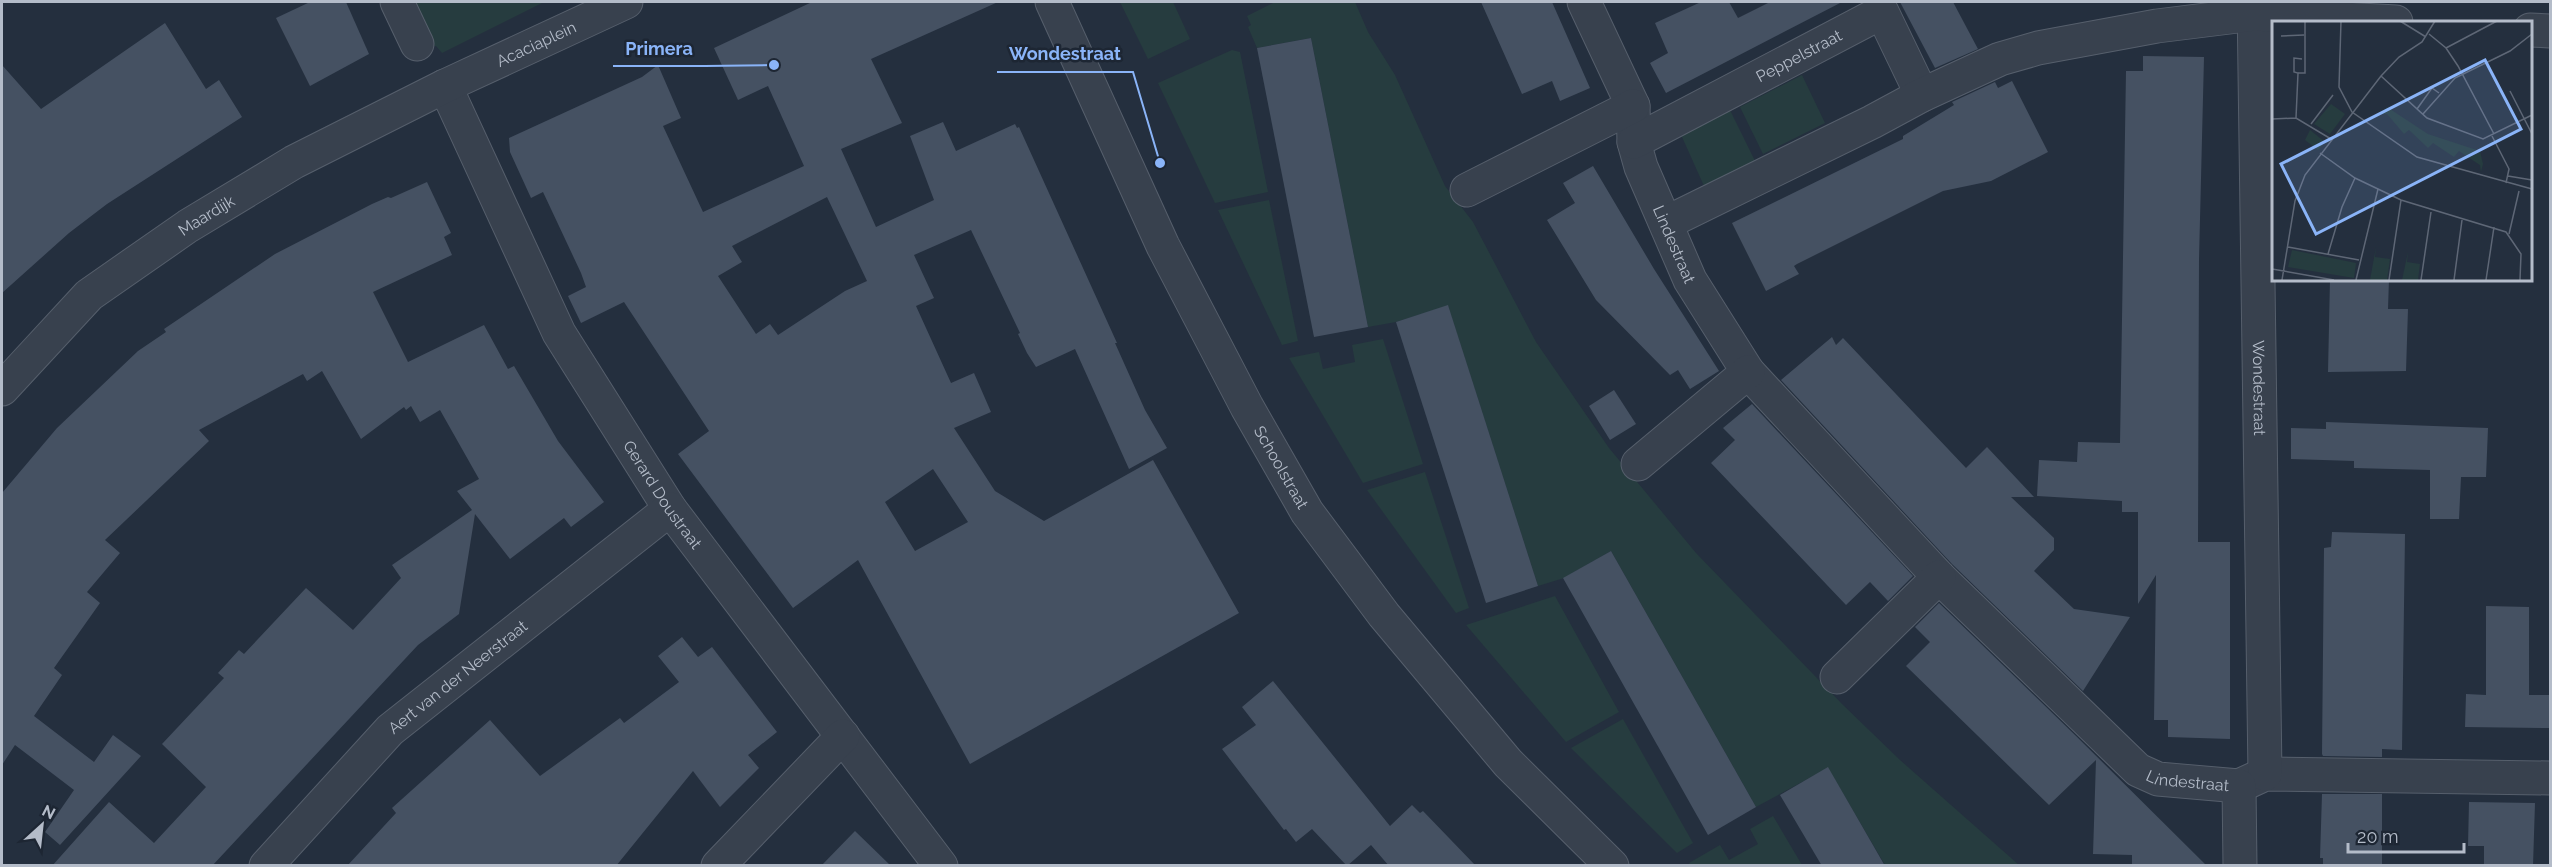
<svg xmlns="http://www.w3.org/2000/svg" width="2552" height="867" viewBox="0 0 2552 867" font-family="Raleway,sans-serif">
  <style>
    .green { fill: #263c3f }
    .building { fill: #455162; fill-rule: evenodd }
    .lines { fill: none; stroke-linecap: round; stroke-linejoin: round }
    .minor-casing { stroke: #565f6c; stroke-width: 35 }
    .minor { stroke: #38414e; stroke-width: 33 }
    .labels { text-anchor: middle; stroke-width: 5; stroke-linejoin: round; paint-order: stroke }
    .street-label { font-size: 16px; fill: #b4bcc9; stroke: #1d2633 }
    .inset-road { fill: none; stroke: #5e6776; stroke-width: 1.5 }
    .view { fill: #8ab4f8; fill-opacity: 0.15; stroke: #8ab4f8; stroke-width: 3 }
    .inset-edge { fill: none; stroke: #b4bcc9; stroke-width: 3 }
    .leader { fill: none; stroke: #8ab4f8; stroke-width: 2 }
    .callout-dot { fill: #8ab4f8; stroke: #1d2633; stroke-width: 2 }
    .callout-label { font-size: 18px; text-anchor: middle; font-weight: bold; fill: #8ab4f8; stroke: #1d2633; stroke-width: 5; stroke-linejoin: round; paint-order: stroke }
  </style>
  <rect width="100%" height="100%" fill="#242f3e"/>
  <g class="green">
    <path d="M411,2H544L442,53L436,46H432Z"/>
    <path d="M1120,2H1173L1190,39L1148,59Z"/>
    <path d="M1275,2H1355L1368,32L1395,75L1445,186L1473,222L1536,342L1609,448L1696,553L1842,704L1900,760L2019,865H1885L1828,768L1756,807L1611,551L1564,578L1538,586L1448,306L1396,322L1368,327L1311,38L1257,48L1248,27L1251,25L1247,16Z"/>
    <path d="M1232,50L1240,52L1268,192L1215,203L1158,83Z"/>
    <path d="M1802,75L1825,123L1763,154L1740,107Z"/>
    <path d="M1727,104L1757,165L1704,186L1678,128Z"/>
    <path d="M1269,200L1298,341L1282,345L1218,210Z"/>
    <path d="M1383,339L1423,464L1363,483L1289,358L1319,352L1323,369L1355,362L1352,345Z"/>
    <path d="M1425,472L1469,608L1456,613L1367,490Z"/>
    <path d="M1555,596L1619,712L1566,742L1466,625Z"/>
    <path d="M1623,719L1693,843L1677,853L1571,748Z"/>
    <path d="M1773,816L1802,865L1691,866L1689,863L1720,845L1729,860L1758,844L1750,829Z"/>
  </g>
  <g class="building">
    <path d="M310,2H346L369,54L310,86L276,18Z"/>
    <path d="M812,2H998L871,59L902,123L841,149L876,227L934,200L910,136L943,122L956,151L1015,124L1017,128L1019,127L1117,343H1115L1145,410L1167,448L1129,469L1075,349L1036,367L1027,353L1018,334L1020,333L971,230L914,255L934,298L916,306L951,383L974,373L991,412L954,428L995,491L1044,521L1153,460L1239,613L970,764L858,560L793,608L678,454L709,431L624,302L581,323L568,296L586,287L581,273L543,192L531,198L510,152L509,138L642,77L658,65L681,118L663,126L703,212L804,166L768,86L738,100L714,48ZM827,197L867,281L845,291L778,335L770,324L756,334L718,276L742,262L732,246ZM933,469L968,522L915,551L885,502Z"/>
    <path d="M1481,2H1552L1590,88L1560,101L1552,81L1522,94Z"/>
    <path d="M1701,2H1729L1738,18L1770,2H1842L1666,93L1650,63L1668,53L1655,23Z"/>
    <path d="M1900,2H1953L1978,49L1935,68Z"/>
    <path d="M165,23L206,89L219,80L242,117L107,204L69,233L2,293V65L41,109Z"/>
    <path d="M1311,38L1368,327L1314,337L1257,48Z"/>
    <path d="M2143,56L2204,57L2199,260L2198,542H2230V739L2168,737V720H2154L2156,575L2138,604V512H2122V501L2037,496L2039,460L2077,462L2078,442L2120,443L2126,71H2143Z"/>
    <path d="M2012,81L2048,152L1991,181L1943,191L1797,264L1794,266L1799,274L1766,291L1732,223L1903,139V136L1954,105L1952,102L1995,82L1998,88Z"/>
    <path d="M1593,166L1654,269L1719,371L1690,389L1678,370L1670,375L1596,300L1547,220L1575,203L1563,183Z"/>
    <path d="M427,182L451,233L444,237L452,255L373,292L408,362L484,325L508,369L514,366L558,441L604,502L571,527L564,518L510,559L475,514L459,614L418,645L212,866H52L109,802L154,843L206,787L162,744L224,678L218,673L239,650L244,654L306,588L353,630L401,578L392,565L472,510L457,491L479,479L440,410L420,422L411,406L406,410L404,407L361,439L322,371L307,381L303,374L199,430L209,441L105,540L120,553L87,592L100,603L54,668L62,675L34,716L94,762L113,735L141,756L60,845L45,832L74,790L15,745L2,765V493L57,428L138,351L166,332L164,329L275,254L372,204L388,197L391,198Z"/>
    <path d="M2330,279H2389L2388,309H2408L2406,371L2328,372Z"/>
    <path d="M1448,305L1538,586L1486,603L1396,322Z"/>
    <path d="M1832,337L1836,345L1843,338L1966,468L1987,447L2034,497H2011L2054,538V550L2034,571L2074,609L2130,617L2083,691L1952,564L1781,380Z"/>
    <path d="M1614,390L1636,424L1610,440L1589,406Z"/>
    <path d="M1752,404L1913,576L1888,601L1870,582L1846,605L1711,463L1735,440L1723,428Z"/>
    <path d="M2326,422L2488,428L2486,477H2461L2459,519H2430V470L2354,468V461L2291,459V428L2326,429Z"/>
    <path d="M2332,532L2405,534L2402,750L2382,749V757L2323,756L2322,754L2324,548L2331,547Z"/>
    <path d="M1611,551L1756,807L1708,835L1563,578Z"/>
    <path d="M1939,603L2075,735L2207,866H2132V855L2093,854L2096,760L2049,805L1906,666L1930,642L1915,627Z"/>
    <path d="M2486,606L2529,607V695H2550V728L2465,727L2466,694L2486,695Z"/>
    <path d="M682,637L698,657L712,647L777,732L748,755L759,768L720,807L693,771L616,866H347L396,813L392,808L490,720L540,776L620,718L624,723L679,682L658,656Z"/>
    <path d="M1273,681L1390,826L1412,805L1420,813L1423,811L1476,866H1389L1371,845L1347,866L1312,829L1296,842L1286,829L1284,830L1222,749L1256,725L1242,707Z"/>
    <path d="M1828,767L1885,866H1822L1780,795Z"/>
    <path d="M2322,794H2382V866H2323V858H2320Z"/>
    <path d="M2469,802L2535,803L2533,866H2484V846H2468Z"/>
    <path d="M855,831L891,866H821Z"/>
  </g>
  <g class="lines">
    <defs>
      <g id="minor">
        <path d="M397,2L417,44"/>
        <path id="s1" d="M1052,2L1163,246L1247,407L1307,512L1384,615L1508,763L1612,866"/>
        <path id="s2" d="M1584,2L1633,106L1634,142L1641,167L1690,280L1748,372L1939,577L2138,770L2158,779L2239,786L2265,774L2550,778"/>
        <path id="s3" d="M2254,2L2265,774"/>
        <path d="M2530,30L2550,31"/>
        <path id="s4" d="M445,86L559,333L670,509L941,866"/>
        <path id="s5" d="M1634,142L1882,12L1922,95"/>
        <path d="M1467,190L1633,106"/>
        <path d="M1666,223L1872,122L1922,95L2000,59L2038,48L2157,26L2254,14L2396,22"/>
        <path id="s6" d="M2,389L89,295L188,226L294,162L445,86L626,2"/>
        <path d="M1638,464L1748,372"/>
        <path d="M1837,677L1939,577"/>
        <path d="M2239,786L2240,866"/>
        <path id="s7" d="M266,866L390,730L670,509"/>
        <path d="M718,866L843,736"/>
      </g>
    </defs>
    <use href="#minor" class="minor-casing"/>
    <use href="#minor" class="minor"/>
  </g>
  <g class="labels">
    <g class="street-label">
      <text dy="6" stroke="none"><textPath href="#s6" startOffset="642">Acaciaplein</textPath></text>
      <text dy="6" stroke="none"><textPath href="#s5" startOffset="186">Peppelstraat</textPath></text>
      <text dy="6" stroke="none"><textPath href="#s6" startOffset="270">Maardijk</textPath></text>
      <text dy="6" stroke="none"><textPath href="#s2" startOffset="261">Lindestraat</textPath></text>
      <text dy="6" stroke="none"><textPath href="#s3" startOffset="386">Wondestraat</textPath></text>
      <text dy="6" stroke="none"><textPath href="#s1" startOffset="519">Schoolstraat</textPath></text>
      <text dy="6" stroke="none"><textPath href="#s4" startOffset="464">Gerard Doustraat</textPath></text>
      <text dy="6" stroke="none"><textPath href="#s7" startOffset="270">Aert van der Neerstraat</textPath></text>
      <text dy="6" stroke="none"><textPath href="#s2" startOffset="1018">Lindestraat</textPath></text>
    </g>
  </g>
  <g transform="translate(2272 21)">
    <rect width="260" height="260" fill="#242f3e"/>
    <path d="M59,83L73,93L58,113L42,103ZM115,86L156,113L208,130L211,143L209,151L208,144L187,130L182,136L161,122L156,127L137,109L132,113L115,93H109ZM38,109L53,121L46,129L33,119ZM104,226L103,236L118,238L115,259H98ZM20,229L84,242L82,257L16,246ZM136,231L135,241L148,243L146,259H130Z" fill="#263c3f"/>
    <path class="inset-road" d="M69,0L67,66L80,91L145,136L260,168M128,0L154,16M157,13L174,27L186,45L222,113M9,15L32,14M174,27L225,0M26,52H33V0M109,55L155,97L211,118L260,94M238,70L260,113M145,88L160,67L167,72M151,93L183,57L238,30L260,13M24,97L26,52L22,51V37L30,38M0,98L24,97L59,118M39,103L61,74M220,115L237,148L234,162M48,132L83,157L129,179L234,211L249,233L248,259M236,155L260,159M237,213L247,170M16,226L87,239M56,233L70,186L83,157M0,248L62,259M10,259L23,180L33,154L109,55L127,36L150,21L163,0M84,259L106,168M117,259L129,179M149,259L159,191M182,259L190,199M214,259L222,206"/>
    <path class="view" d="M213,39L249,108L44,213L9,143Z"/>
    <rect width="260" height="260" class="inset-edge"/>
  </g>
  <path class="leader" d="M774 65L705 66H613M1160 163L1133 72H997"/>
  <g class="callout-dot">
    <circle cx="774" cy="65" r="6"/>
    <circle cx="1160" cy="163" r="6"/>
  </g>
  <g class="callout-label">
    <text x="659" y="55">Primera</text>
    <text x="1065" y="60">Wondestraat</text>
  </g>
  <rect width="2552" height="867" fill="none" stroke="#b4bcc9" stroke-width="6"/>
  <g transform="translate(42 825) rotate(27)" stroke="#1d2633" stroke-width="4.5" paint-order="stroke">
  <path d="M0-4.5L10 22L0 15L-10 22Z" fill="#b4bcc9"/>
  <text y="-9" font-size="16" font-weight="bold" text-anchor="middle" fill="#b4bcc9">N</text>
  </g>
  <path d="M2348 843v9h116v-9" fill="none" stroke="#b4bcc9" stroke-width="3"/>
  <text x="2357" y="843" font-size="18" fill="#b4bcc9" stroke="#1d2633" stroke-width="4.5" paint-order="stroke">20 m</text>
</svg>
